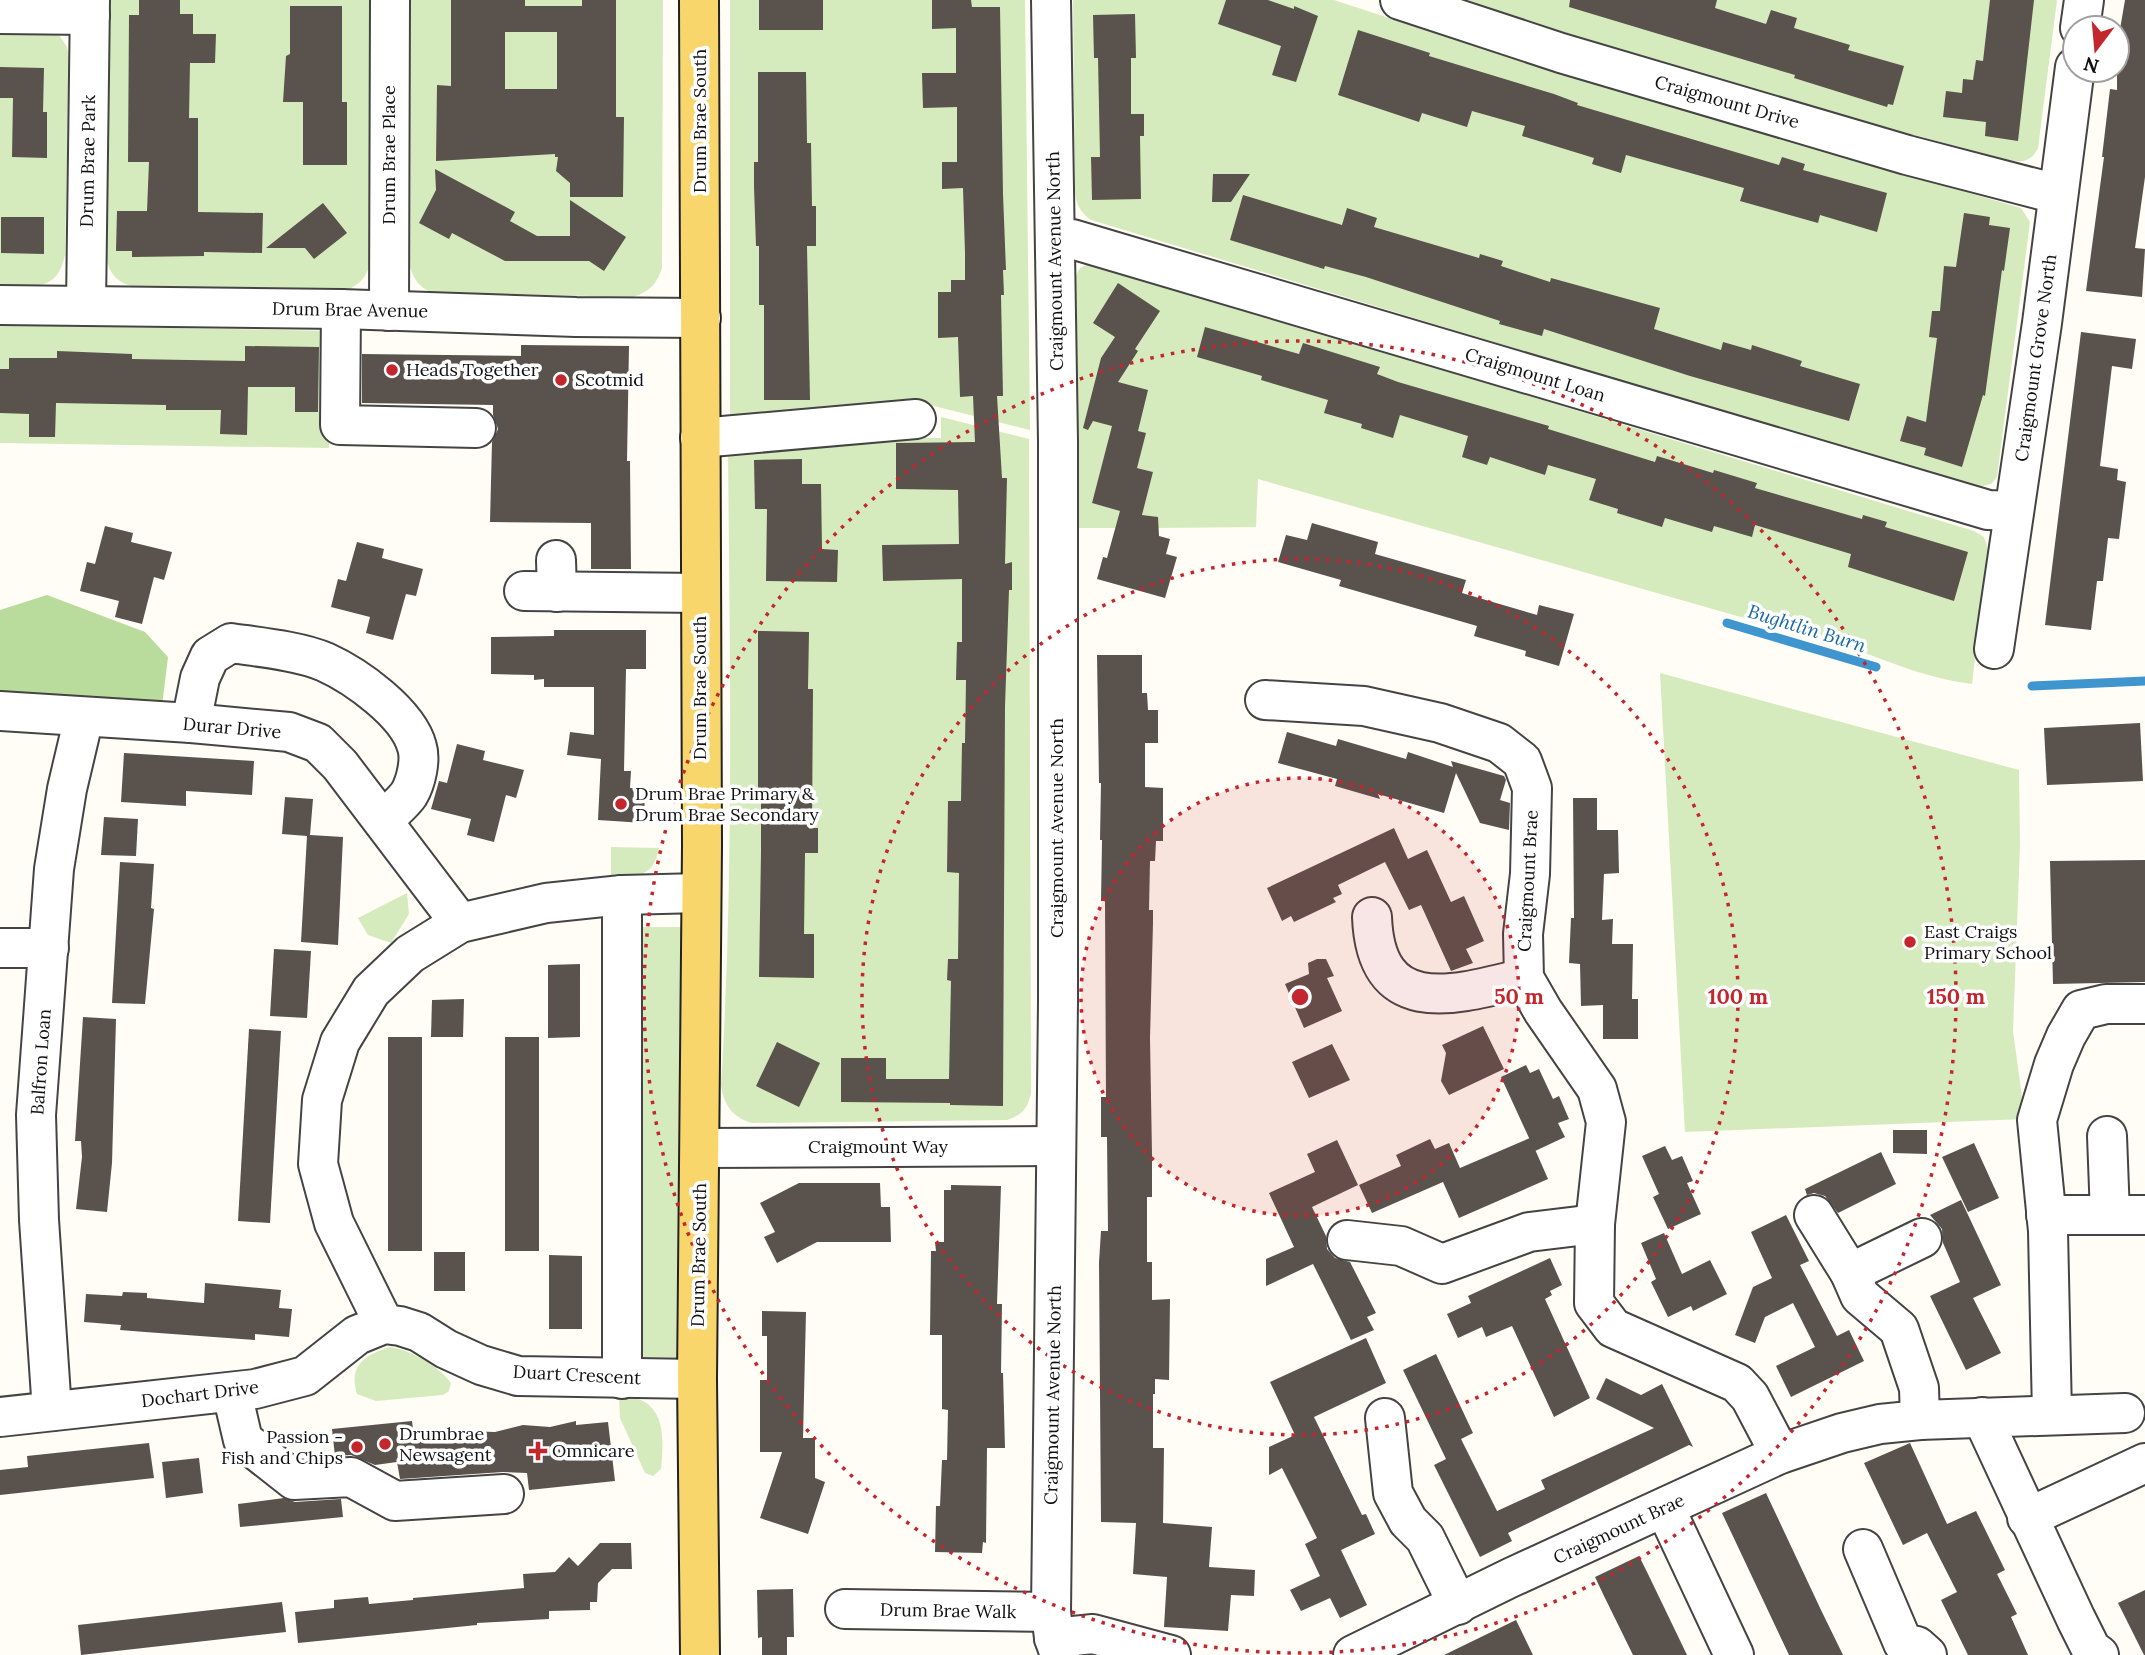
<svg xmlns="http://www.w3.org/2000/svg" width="2145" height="1655" viewBox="0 0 2145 1655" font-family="Lora,serif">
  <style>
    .green { fill: #d5ebbd }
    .forest { fill: #b9dc9c }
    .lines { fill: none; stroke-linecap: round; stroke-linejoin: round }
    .stream { stroke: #3f96cf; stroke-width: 9 }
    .building { fill: #5a524d; fill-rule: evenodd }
    .minor-casing { stroke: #444; stroke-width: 42 }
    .major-casing { stroke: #222; stroke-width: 42 }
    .minor { stroke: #fff; stroke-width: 38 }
    .major { stroke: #f9d66b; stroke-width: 38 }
    .ring { fill: none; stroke: #c4262e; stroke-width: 3.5; stroke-dasharray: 3.5 7 }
    .poi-dot { fill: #c4262e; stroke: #fff; stroke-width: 2.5 }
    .labels { text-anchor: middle; stroke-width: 7; stroke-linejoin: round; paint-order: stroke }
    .street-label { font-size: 18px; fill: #111; stroke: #fff }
    .poi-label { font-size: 18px; fill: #111; stroke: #fff; text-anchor: start }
    .water-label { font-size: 19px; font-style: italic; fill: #1768a6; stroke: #fff }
    .centre { fill: #c4262e; stroke: #fff; stroke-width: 3.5 }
    .ring-label { font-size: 21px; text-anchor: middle; font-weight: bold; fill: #c4262e; stroke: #fff; stroke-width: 7; stroke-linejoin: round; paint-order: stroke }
  </style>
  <rect width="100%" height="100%" fill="#fffdf5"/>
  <g class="green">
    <path d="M108,0H371L369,268C364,280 356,288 343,290L135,287C118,283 110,275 106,258Z"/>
    <path d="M411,0H663L662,268C657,284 649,292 633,297L430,292C419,286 414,280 410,267Z"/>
    <path d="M730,0H1025L1030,430L930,405H892L730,416Z"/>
    <path d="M1073,0H1334L1541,68L2021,208L2030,222L1997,477L1991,484L1976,488L1091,220C1079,211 1076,204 1075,189Z"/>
    <path d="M1467,0H2057L2038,148C2032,161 2022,163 2009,160L1899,131L1530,22Z"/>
    <path d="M0,32L48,33L59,35L67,47L69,57L65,255C56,295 33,284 0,284Z"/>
    <path d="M1094,264L1974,531L1984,537L1988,549L1972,684C1932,679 1896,665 1860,651L1258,479L1256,527L1158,528L1157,517L1142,515L1153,472L1104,459L1092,503L1127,512L1126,528H1078L1076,276C1079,266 1084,265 1094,264Z"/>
    <path d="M0,325L333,331L329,448L0,443Z"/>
    <path d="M941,417L1029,439L1031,1094C1027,1109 1022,1115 1007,1120L752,1123C733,1118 724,1105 721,1086C734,875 730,663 728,451L897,438H941Z"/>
    <path d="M1660,673L2019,770L2020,845L2013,1031L2025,1119L1685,1132Z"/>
    <path d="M611,847L659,848C654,877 635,878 611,877Z"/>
    <path d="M407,893L409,914L391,943L368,935L358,918Z"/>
    <path d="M637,927H681L676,1358L640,1357Z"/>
    <path d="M390,1347C411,1350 438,1366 451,1383L449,1391L443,1395L376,1401L357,1394C348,1365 365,1355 390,1347Z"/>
    <path d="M626,1396C666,1401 664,1437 661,1469L653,1476L645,1473L620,1418L619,1397Z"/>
  </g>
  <path class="forest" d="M47,595L145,632L168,657L162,706L0,696V610Z"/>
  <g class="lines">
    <g class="stream">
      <path d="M1727,623L1876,667"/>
      <path d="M2032,686L2145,681"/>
    </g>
  </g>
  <g class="building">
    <path d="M139,0H180V14H193V34H216L215,63H190L189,118H198V212L263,213L262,253L204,252V256L132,257V251H116L117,211H147L149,162H128L129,15H139Z"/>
    <path d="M451,0H525V6H582V0H616V117H624L623,197H570V183L556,171L558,157H555V154L436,161L437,85L451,86ZM505,32H557V89H505Z"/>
    <rect x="759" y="0" width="64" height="30"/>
    <path d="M932,0H971L972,7H1000L1003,194L1006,270H1003L1004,295H1001L1003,396H997L1002,478H1007L1005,564L1012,562V590H1009L1005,706L1003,1106L950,1105V1103L841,1102V1058H886V1079H949L951,981L947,980L948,959H958L959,873L947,872L948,801H961L962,743H965L966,680H956L957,642H962V579L883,581L882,545L959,544L958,490L896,489V443L975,442L973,396L960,397L958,337L938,338V292H951V280H965V253L963,188L942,189V162H957V107L923,108L922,73H956V28L932,29Z"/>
    <path d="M1226,0H1268L1294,9V6L1318,16L1296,82L1272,75L1281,46L1218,24Z"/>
    <path d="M1570,0H1717L1715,8L1766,24L1771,10L1797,18L1794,28L1850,45L1848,50L1904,66L1893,105L1888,104L1887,107L1794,78L1795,75L1569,7Z"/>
    <path d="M1990,0H2034L2018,141L1985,136L1986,122L1943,117L1946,91L1962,93L1963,79L1973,80L1976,60L1983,61Z"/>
    <path d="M2125,0H2145V177L2135,248L2145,249L2142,297L2086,291L2104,157H2102L2110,89L2117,90V35H2119Z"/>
    <path d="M290,6H342V102H347V165H303V102H283L286,56L290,54Z"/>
    <path d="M1135,14L1136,58H1131V114H1144V136H1140L1141,199L1092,200L1091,157H1100L1098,58H1094L1093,15Z"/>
    <path d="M1358,30L1430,53L1429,56L1554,94L1578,103L1577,105L1779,165L1782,157L1805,164L1803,170L1887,193L1877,232L1820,215L1818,223L1740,201L1744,188L1626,155L1621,173L1592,164L1594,158L1522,136L1525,126L1472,111L1467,127L1422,113L1419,122L1338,95Z"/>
    <path d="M0,67L44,68L43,112H47V158L12,157L13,98H0Z"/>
    <path d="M758,72H806L807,143H811L812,206H816V246H807L810,400H764V305H759V246H756L754,187V162H758Z"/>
    <path d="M435,169L515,212L510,221L537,236H570V200L626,237L604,271L589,261H505L452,233L449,239L419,223L436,190Z"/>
    <path d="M1213,174H1250L1231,202H1212Z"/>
    <path d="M1243,195L1342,225L1347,208L1377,218L1374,227L1479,258L1480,254L1503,261L1501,266L1550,282L1551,278L1660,308L1654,329L1721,350L1723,342L1751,350L1752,345L1802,361L1800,366L1860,384L1849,421L1690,376L1544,329L1542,336L1499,324L1500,321L1366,277L1325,266L1324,269L1230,240Z"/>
    <path d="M323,203L347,233L314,259L305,248H266Z"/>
    <path d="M1964,213L1990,217L1989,225L2010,228L2004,271L2002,270L1985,396L1983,395L1962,467L1924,455L1926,448L1900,441L1907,416L1926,422L1937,338L1929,337L1932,311H1940L1944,266L1956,267Z"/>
    <path d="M1,217H44V254L1,253Z"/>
    <path d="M1118,283L1160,311L1135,349L1138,351L1118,382L1148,390L1138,431L1146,433L1137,468L1153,472L1142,515L1158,517L1159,536L1170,539L1166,554L1177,557L1165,598L1097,579L1103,557L1107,558L1120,511L1092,503L1112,426L1093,421L1088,430L1083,428L1101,358L1115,337L1093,323Z"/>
    <path d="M1205,327L1299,354L1303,343L1380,367L1377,374L1398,382L1549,426L1548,429L1655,462L1657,456L1713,473L1714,470L1757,483L1755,488L1862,519L1863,515L1887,522L1885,527L1968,552L1954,601L1848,567L1851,554L1755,525L1752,537L1714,526L1712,532L1665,518L1662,527L1617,513L1618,509L1589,500L1596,479L1548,465L1545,475L1490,457L1487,465L1462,457L1468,436L1400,415L1393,438L1361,428L1362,424L1324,413L1328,400L1261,380L1262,376L1197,357Z"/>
    <path d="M2081,332L2136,339L2132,369L2112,366L2100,466L2118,469L2117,480L2126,482L2119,539L2108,538L2103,581H2097L2091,630L2045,625Z"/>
    <path d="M521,345L629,346L627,461H630L631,569H591V523L490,522L492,442L498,429L493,415V405L362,403V354L521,356Z"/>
    <path d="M245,346L319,347L318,412H295V387H248L247,435L220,434L221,410H166V405L56,403L55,437H29V414L0,413V369H9V358H57V351L132,354V359L245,361Z"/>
    <path d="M802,459V484H821L822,549L838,550L837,582L766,581L767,509H755L754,460Z"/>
    <path d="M1312,523L1378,542L1375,554L1466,580L1462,593L1537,615L1539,605L1574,614L1559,666L1525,656L1526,651L1474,636L1477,626L1339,586L1341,580L1278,562L1286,535L1307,540Z"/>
    <path d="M105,526L133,533L131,542L172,552L164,580L154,577L142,624L115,617L119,601L80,591L87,562L95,564Z"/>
    <path d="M357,542L384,549L382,558L423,569L416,596L406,594L393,640L366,633L370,617L331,607L338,579L346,581Z"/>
    <path d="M554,630H646V669H626L624,771H631L630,788H645L644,823L598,820L601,759L567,755L570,732L594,735V687H544V679L534,680V675L491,674V637L554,636Z"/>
    <path d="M758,631L809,632L808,689H813L812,828H818V853H805L804,934H814V978L759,977L761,852V792H758Z"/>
    <path d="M1097,655H1142V693H1147L1148,710H1158V743H1145V787L1163,788V841H1156L1155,861H1150L1149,910H1153V923L1150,1038L1152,1155V1197H1147V1262H1152V1300L1170,1299L1169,1380L1155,1379V1394H1153V1448H1164L1163,1523L1212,1527L1209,1567L1255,1570L1254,1596L1231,1595L1228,1631L1164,1627L1167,1577L1133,1574L1136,1523L1101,1522L1099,1262L1101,1231H1108L1107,1137H1101V1097H1106L1105,901H1101L1102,840H1100L1101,783H1099Z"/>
    <path d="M2140,723L2143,781L2047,785L2044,728Z"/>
    <path d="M1287,732L1336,746L1338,739L1406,759L1408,752L1453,767L1451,761L1504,776L1506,780L1500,800L1510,803L1509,830L1480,823L1456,773L1444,813L1378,794L1380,799L1335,786L1337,779L1278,763Z"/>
    <path d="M457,744L485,751L483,760L524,770L516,798L506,795L494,842L467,835L471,819L431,809L439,781L447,783Z"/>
    <path d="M124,753L254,761L252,795L186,791V806L121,802Z"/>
    <path d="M285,797L313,799L310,835L343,837L338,945L301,942L307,836L282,834Z"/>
    <path d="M1573,798H1597V830H1618L1619,873L1604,874L1602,920L1613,919L1612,944H1633L1632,999H1638V1039H1603V1005L1581,1006L1580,964L1569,963L1571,918H1574Z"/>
    <path d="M104,817L138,819L136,856L101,855Z"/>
    <path d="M1394,828L1408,859L1427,850L1451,902L1464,896L1484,941L1466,949L1473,963L1451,971L1421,905L1409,910L1385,862L1338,885L1342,894L1333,898L1336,902L1294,922L1291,916L1282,921L1267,888Z"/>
    <path d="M2145,860V982L2053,984L2050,861Z"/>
    <path d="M120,862L154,864L151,908L154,909L145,1004L112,1003Z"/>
    <path d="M274,949L311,951L307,1018L270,1016Z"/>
    <path d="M1317,959H1326L1334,976L1327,978L1342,1011L1304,1028L1285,984L1309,974L1308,963Z"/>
    <path d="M580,964V1037L548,1038V965Z"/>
    <path d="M464,999L463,1037H431L432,1000Z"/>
    <path d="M83,1017L116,1019L112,1163L107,1212L76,1209L82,1157L81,1141H75Z"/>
    <path d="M1483,1026L1504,1069L1449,1095L1441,1081L1446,1053L1442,1045Z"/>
    <path d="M249,1029L281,1031L270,1223L238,1221Z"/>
    <rect x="388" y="1037" width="34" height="214"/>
    <rect x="505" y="1037" width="34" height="214"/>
    <path d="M777,1042L820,1063L799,1107L756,1086Z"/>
    <path d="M1332,1044L1350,1080L1309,1098L1292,1062Z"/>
    <path d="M1526,1065L1530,1073L1539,1069L1553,1099L1559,1096L1569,1119L1558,1123L1565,1137L1535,1151L1501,1077Z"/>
    <path d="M1893,1130H1927V1154L1893,1153Z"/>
    <path d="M1530,1138L1548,1179L1459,1218L1443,1182L1372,1213L1359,1185L1401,1166L1396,1155L1430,1139L1435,1149L1449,1143L1460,1168Z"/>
    <path d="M1337,1140L1358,1185L1312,1207L1326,1236L1327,1249L1335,1258L1350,1262L1376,1313L1367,1317L1374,1330L1351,1340L1313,1264L1266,1286V1259L1294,1247L1269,1193L1315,1172L1307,1154Z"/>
    <path d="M1974,1143L1999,1198L1968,1212L1942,1157Z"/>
    <path d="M1665,1146L1672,1160L1682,1156L1693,1181L1687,1183L1701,1214L1668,1229L1653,1197L1659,1194L1642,1156Z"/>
    <path d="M1881,1152L1896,1184L1838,1213L1825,1196L1814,1193L1807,1195L1805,1189Z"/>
    <path d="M799,1183H880L881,1207H890L891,1242H817L777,1263L764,1237L775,1232L760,1203Z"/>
    <path d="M951,1185L1001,1186L997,1304H1002L1001,1373H1003L1005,1448H987L986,1543L983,1542L982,1553L935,1552L936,1506H940L942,1460H947L948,1410L942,1409V1335H930L931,1251H936L935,1242H944V1190H951Z"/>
    <path d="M1961,1200L2001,1285L1973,1298L2001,1353L1966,1370L1930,1296L1960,1282L1943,1243L1942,1229L1930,1215Z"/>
    <path d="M1786,1215L1809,1261L1800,1265L1837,1336L1849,1330L1864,1361L1791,1397L1776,1366L1815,1347L1793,1303L1765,1317L1755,1343L1735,1335L1753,1287L1772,1278L1751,1232Z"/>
    <path d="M1664,1233L1682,1274L1710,1260L1727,1294L1693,1311L1691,1306L1668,1317L1651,1282L1656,1279L1641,1243Z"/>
    <rect x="434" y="1252" width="31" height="39"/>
    <path d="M549,1255L582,1256V1329H549Z"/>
    <path d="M1550,1258L1562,1285L1550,1291L1552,1295L1545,1299L1590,1398L1554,1417L1512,1326L1486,1337L1482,1327L1458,1338L1447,1314L1471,1303L1468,1296Z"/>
    <path d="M205,1283L281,1290L279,1308L292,1309L289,1337L255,1334V1340L145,1332L120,1330L121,1325L84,1322L86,1294L122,1296L123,1292L147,1293V1298L204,1303Z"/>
    <path d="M762,1311L806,1312L803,1438H815V1478L825,1482L808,1534L760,1518L782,1452H760V1380H767V1336H762Z"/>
    <path d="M1366,1338L1386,1383L1314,1417L1362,1515L1366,1514L1375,1534L1341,1550L1367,1605L1340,1618L1330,1598L1301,1611L1290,1590L1320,1576L1305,1544L1317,1538L1282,1468L1269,1475V1447L1295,1435L1270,1382Z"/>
    <path d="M1436,1354L1473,1433L1461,1439L1497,1511L1545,1489L1541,1480L1654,1428L1596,1399L1606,1378L1641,1395L1662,1384L1693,1447L1689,1445L1508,1533L1512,1541L1480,1557L1434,1465L1446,1459L1403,1370Z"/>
    <path d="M412,1421L414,1438H441L467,1431L495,1432L523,1425L550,1427L576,1421V1425L608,1422L615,1481L529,1490L527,1473L503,1472L400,1479L397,1462L375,1465L351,1455L335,1456L332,1429Z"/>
    <path d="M149,1443L154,1478L0,1495V1470L28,1467L27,1456Z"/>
    <path d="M1910,1443L1947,1524L1976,1511L2005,1570L1997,1574L2017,1614L2011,1617L2028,1655H1968L1941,1600L1957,1592L1927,1533L1903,1545L1864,1463Z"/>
    <path d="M199,1458L203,1493L166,1498L162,1462Z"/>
    <path d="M1766,1493L1821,1610L1843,1655H1789L1722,1513Z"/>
    <path d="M284,1498L295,1502L341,1499L343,1517L240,1527L238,1504Z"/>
    <path d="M600,1543H631L632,1569H612L598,1583L597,1602H590V1610L549,1611V1619L477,1623V1625L298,1643L295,1612L334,1608V1600L368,1597L369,1604L413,1600V1598L524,1588L523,1574L555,1572L569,1557L578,1566Z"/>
    <path d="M1639,1556L1648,1574L1687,1655H1633L1604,1596L1595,1577Z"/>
    <path d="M793,1589L794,1637H787V1655H762V1637L758,1638L757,1590Z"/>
    <path d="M2145,1590V1655H2144L2118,1603Z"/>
    <path d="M282,1602L286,1632L81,1655L78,1625Z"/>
    <path d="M1516,1620L1533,1655H1444Z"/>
  </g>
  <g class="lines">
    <defs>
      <g id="minor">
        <path d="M1051,0L1058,441V1002L1051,1612L1054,1638L1060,1655"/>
        <path d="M1400,0L1561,53L1907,155L2057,194"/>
        <path d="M0,14L90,15"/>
        <path d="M2080,28L2084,0"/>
        <path d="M1055,239H1072L1988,510L2014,511"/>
        <path d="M0,305L341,309L576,317L701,318"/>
        <path d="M86,306L90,0"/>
        <path d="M341,309L340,425L476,428"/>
        <path d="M389,311L390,0"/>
        <path d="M700,438L916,419"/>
        <path d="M556,560L557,592"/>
        <path d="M524,591L700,593"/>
        <path d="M1994,649L2042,323L2075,67"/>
        <path d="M1265,700L1364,706L1440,723L1499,743L1522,761L1532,788L1530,874L1523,934L1524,978L1543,1011L1597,1089L1606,1122L1595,1224L1594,1303L1613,1328L1737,1383L1750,1397L1780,1454"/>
        <path d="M0,711L191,723L289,732L318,743L340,765L460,923"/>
        <path d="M191,723L200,678L210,656L231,643C258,647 300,651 325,662C356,676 408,713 417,747C421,760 416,782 409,794C402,804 391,812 383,821"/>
        <path d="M1372,917C1376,1020 1456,995 1524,978"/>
        <path d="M0,948H49"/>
        <path d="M2107,1136L2110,1215"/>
        <path d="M700,1148L1056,1146"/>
        <path d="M1814,1215L1850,1273L1860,1296L1899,1329L1919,1388L1920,1420"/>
        <path d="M2046,1215H2145"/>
        <path d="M1347,1240L1401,1246L1442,1264L1529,1232L1595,1224"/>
        <path d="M1850,1273L1922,1238"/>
        <path d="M384,1324L334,1223L318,1164L322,1100L340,1042L371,991L410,954L460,923L546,903L622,895L701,893"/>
        <path d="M622,1379V895"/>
        <path d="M232,1393L243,1440L294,1480L351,1477L395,1501L504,1494"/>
        <path d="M52,1411L39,1220L36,1115L54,869L67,789L84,717"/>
        <path d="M2052,1414L2048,1231L2037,1120L2054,1064L2066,1036L2081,1010L2106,1004H2145"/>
        <path d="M0,1417L255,1389L305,1376L357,1335L384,1324L400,1326L419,1332L446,1349L481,1365L518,1376L697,1379"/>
        <path d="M1982,1417L2076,1619L2091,1649L2099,1655"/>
        <path d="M1385,1418L1393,1493L1408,1521L1425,1538L1458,1605"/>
        <path d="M1665,1508L1734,1655"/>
        <path d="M2027,1518L2145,1463"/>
        <path d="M1863,1549L1903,1643L1917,1646L1927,1655"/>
        <path d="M845,1609L1051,1612"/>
        <path d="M1054,1638L1093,1634L1171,1655"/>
        <path d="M1353,1655L1510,1578L1780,1454L1842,1433L1880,1424L1920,1420L2125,1413"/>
      </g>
      <path id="major" d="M699,0L702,846L697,1379L700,1655"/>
    </defs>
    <use href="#minor" class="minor-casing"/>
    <use href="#major" class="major-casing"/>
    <use href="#minor" class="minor"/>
    <use href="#major" class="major"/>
  </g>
  <circle cx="1300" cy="997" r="219" fill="#c4262e" fill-opacity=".12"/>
  <g class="ring">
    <circle cx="1300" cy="997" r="219"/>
    <circle cx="1300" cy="997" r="438"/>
    <circle cx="1300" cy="997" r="656"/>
  </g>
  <g class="poi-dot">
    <circle cx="392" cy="370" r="7"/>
    <circle cx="561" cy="380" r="7"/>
    <circle cx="621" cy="804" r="7"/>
    <circle cx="1910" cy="942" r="7"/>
    <circle cx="385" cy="1444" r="7"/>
    <circle cx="357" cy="1447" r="7"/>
    <path d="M534.5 1440.5h7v7h7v7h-7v7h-7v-7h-7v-7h7z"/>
  </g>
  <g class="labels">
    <g class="street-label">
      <text transform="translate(1727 102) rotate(16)" y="6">Craigmount Drive</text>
      <text transform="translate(700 121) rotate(-90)" y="6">Drum Brae South</text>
      <text transform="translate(389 155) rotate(-90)" y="6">Drum Brae Place</text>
      <text transform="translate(88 161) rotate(-89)" y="6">Drum Brae Park</text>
      <text transform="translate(1055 261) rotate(-91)" y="6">Craigmount Avenue North</text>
      <text transform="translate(350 310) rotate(1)" y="6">Drum Brae Avenue</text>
      <text transform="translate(2036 358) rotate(-82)" y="6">Craigmount Grove North</text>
      <text transform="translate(1535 375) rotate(17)" y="6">Craigmount Loan</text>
      <text transform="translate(700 688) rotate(-90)" y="6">Drum Brae South</text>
      <text transform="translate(232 728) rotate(5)" y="6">Durar Drive</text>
      <text transform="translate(1057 828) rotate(-90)" y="6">Craigmount Avenue North</text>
      <text transform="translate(1528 881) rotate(-87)" y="6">Craigmount Brae</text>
      <text transform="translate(41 1062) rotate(-86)" y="6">Balfron Loan</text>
      <text x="878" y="1153">Craigmount Way</text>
      <text transform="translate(699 1255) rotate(-89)" y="6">Drum Brae South</text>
      <text transform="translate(577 1375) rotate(3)" y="6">Duart Crescent</text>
      <text transform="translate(200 1394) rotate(-7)" y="6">Dochart Drive</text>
      <text transform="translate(1053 1395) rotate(-89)" y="6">Craigmount Avenue North</text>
      <text transform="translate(1619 1529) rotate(-25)" y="6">Craigmount Brae</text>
      <text transform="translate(948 1611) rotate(1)" y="6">Drum Brae Walk</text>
    </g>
    <g class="poi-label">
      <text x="406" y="376">Heads Together</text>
      <text x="575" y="386">Scotmid</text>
      <text x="635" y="800">Drum Brae Primary &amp;<tspan x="635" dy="21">Drum Brae Secondary</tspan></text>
      <text x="1924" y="938">East Craigs<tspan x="1924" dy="21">Primary School</tspan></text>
      <text x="399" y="1440">Drumbrae<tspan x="399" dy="21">Newsagent</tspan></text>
      <text x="343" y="1443" text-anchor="end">Passion -<tspan x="343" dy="21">Fish and Chips</tspan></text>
      <text x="552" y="1457">Omnicare</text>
    </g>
    <g class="water-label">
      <text transform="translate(1807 628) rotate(17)" y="7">Bughtlin Burn</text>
    </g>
  </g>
  <circle cx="1300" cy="997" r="10" class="centre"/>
  <g class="ring-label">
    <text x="1519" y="1004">50 m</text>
    <text x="1738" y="1004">100 m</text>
    <text x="1956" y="1004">150 m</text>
  </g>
  <g transform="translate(2096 49) rotate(196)"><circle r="33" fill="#ffffff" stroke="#a0a0a0" stroke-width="2"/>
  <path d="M0-5L12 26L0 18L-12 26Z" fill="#c4262e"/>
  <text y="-10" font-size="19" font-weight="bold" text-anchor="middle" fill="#111111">N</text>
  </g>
</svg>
